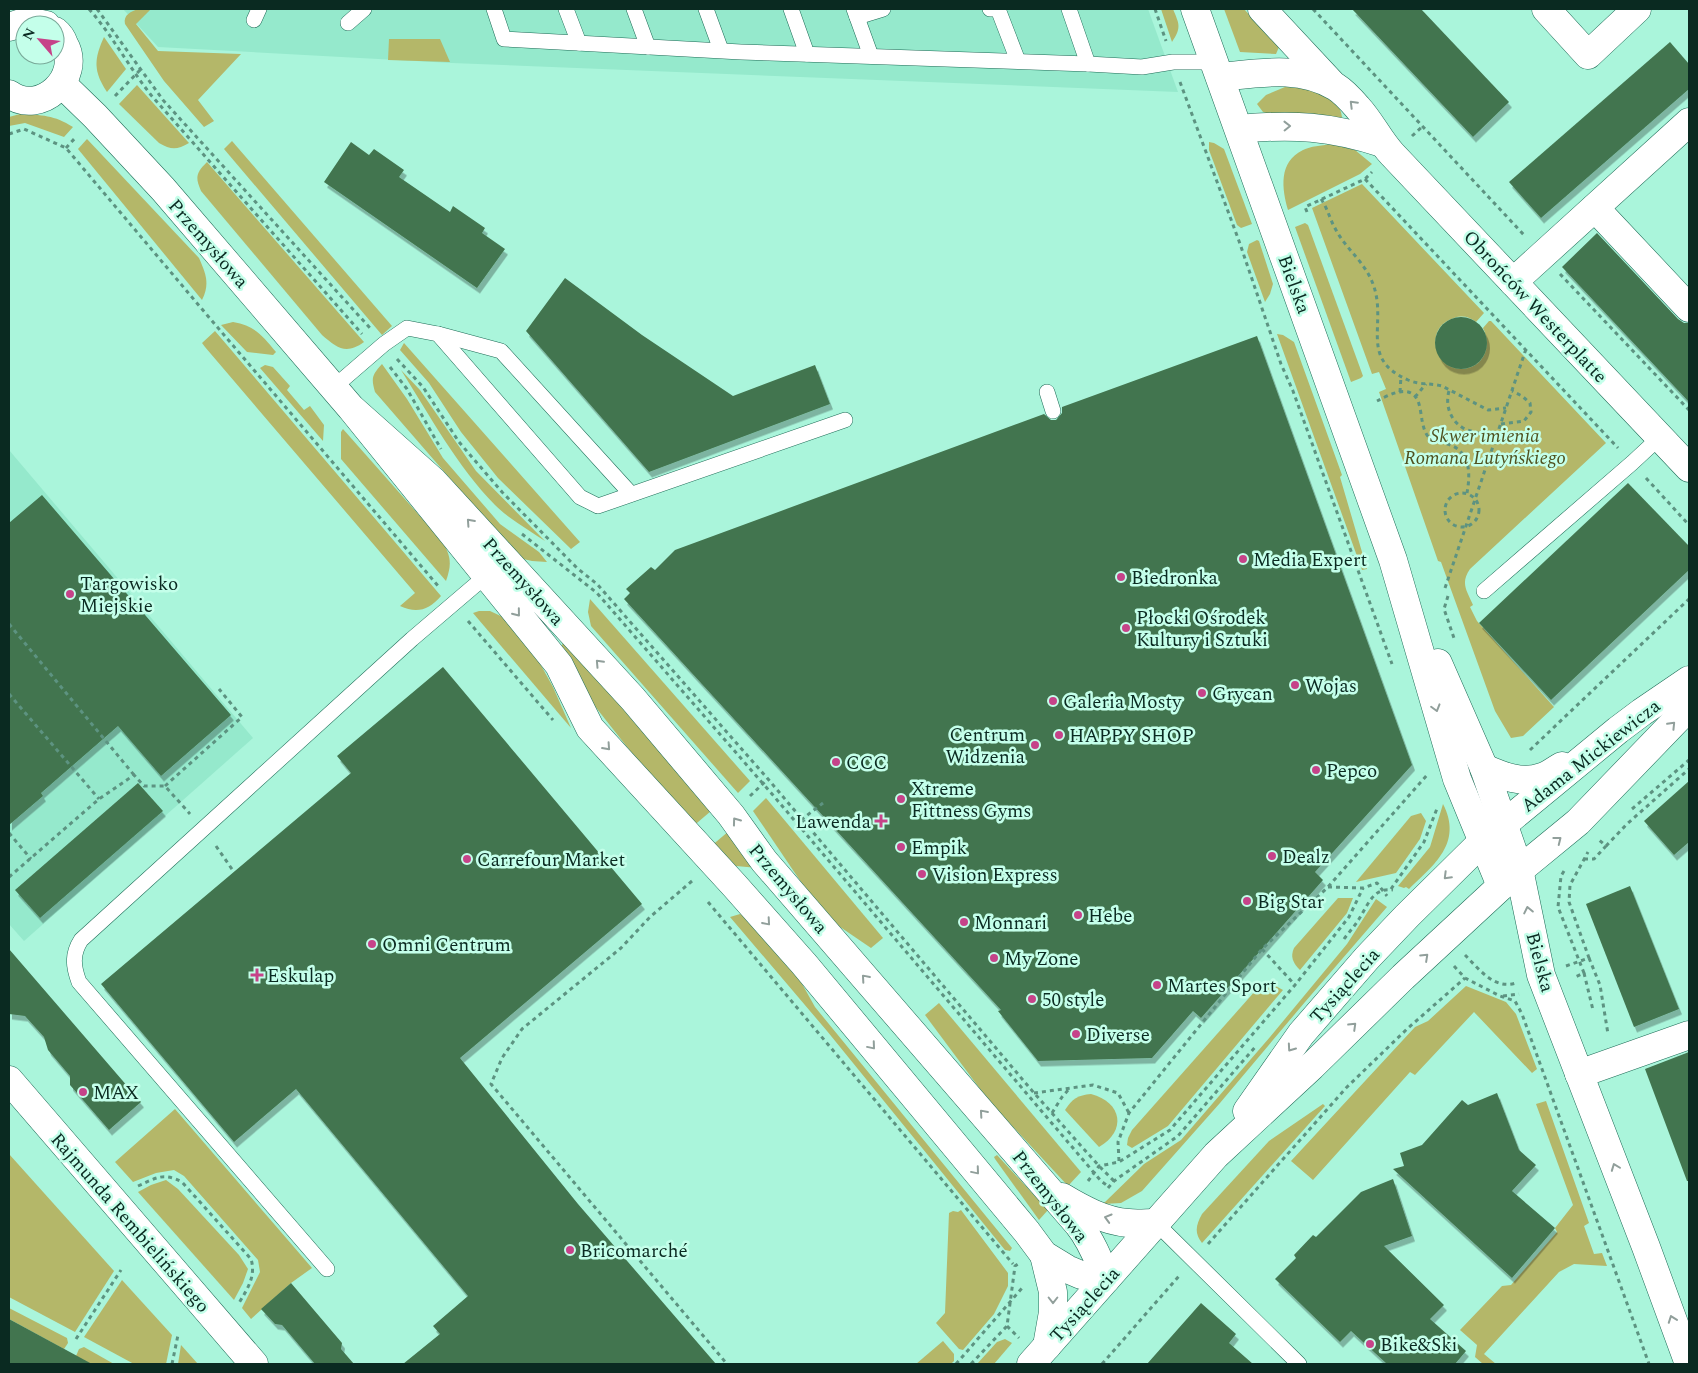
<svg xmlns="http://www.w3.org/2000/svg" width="1698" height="1373" viewBox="0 0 1698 1373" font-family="Spectral,serif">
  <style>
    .built { fill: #95e9cc }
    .green { fill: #b4b769 }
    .building { fill: #42754f; filter: url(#shadow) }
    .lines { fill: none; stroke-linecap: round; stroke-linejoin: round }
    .lane-casing { stroke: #1e6c57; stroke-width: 16 }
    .street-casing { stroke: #1e6c57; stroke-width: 29 }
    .secondary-casing { stroke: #1e6c57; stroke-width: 29 }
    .path { stroke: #5d9381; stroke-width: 3; stroke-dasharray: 4 4; stroke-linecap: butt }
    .lane { stroke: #fff; stroke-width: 15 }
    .street { stroke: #fff; stroke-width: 28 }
    .secondary { stroke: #fff; stroke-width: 28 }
    .oneway { stroke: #919f9b }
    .poi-dot { fill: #c64389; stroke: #c4ffea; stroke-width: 2 }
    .labels { text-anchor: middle; stroke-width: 5; stroke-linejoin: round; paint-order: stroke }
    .street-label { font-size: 19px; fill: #0a2a21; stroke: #c4ffea }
    .park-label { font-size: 19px; font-style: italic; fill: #4f511e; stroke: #c4ffea }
    .poi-label { font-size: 19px; fill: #0a2a21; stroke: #c4ffea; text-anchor: start }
  </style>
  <defs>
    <filter id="shadow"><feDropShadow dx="3" dy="5.5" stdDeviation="0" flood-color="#0004"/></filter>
  </defs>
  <rect width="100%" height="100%" fill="#aaf5db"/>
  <g class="built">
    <path d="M123,9H1148L1178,92L452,63L158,47Z"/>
    <path d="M9,450L253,738L24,941L9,924Z"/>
  </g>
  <g class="green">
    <path d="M139,9H151L136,24L158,51L241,54L198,100L214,121L204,127L164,81L125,24C123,15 131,11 139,9Z"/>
    <path d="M1161,9H1173C1179,24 1182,27 1172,42Z"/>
    <path d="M1224,9H1244L1279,47L1276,54L1240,52Z"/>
    <path d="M104,37L126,69L107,92C93,71 94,59 104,37Z"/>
    <path d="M389,39H440L450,62L388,60Z"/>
    <path d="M137,85L189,143C177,150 171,150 159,143L119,104Z"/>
    <path d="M1285,87C1306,88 1339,92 1342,117L1339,120L1276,116L1263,112L1257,104L1266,95Z"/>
    <path d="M20,114C42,115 54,115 73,127L64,137L25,123L9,126V117Z"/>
    <path d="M87,139L199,258C206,274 210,284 202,300L78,149Z"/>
    <path d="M232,141L392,326L382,335L224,149Z"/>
    <path d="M1209,142L1214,143L1224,149L1252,224L1241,228L1237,225L1209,150Z"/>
    <path d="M1330,144L1355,150L1372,164L1360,174L1288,210C1282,189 1278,162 1303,150C1311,146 1321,146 1330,144Z"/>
    <path d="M207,162L364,342C346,355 337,348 322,335L201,191C195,177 196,173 207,162Z"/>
    <path d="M1362,184L1484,313L1476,322C1470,317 1462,315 1454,318C1420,328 1437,379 1471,367C1487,361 1490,342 1483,328L1489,321H1491L1606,443L1470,569C1460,583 1467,591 1473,605L1470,607L1477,621L1554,707L1523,736L1511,738L1495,711L1441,562L1438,561L1379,392L1386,389L1379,372L1372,374L1312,208Z"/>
    <path d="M1305,223L1308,225L1363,376L1361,378L1351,382L1295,227Z"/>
    <path d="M1257,240L1259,241L1273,284L1270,294L1265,302L1247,252L1249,244Z"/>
    <path d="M233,322C255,326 262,335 276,352L273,355L247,352L221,325Z"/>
    <path d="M215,331L441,596C429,610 417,614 400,606L415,593L205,347L202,343Z"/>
    <path d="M1277,334L1283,335L1294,342L1342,475L1340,477L1367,569L1362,570Z"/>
    <path d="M404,343L580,542L571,549L498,478L461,432L429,383L400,350Z"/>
    <path d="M382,364L407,399L443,458L500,524L539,552L547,562L532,561L519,558L375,392C371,378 372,375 382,364Z"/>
    <path d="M265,365L273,367L290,386L287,390L304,410L310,406L324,425L323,441L260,368Z"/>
    <path d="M401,370L420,390L476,471L545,541C529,530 509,519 495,505C457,466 430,416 401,370Z"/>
    <path d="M343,429L442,541C451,556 452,564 446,581L341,459V432Z"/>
    <path d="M590,599L750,781L738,793L591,626L588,612Z"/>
    <path d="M479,611H490L505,618L537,658L553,687L571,728L473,613Z"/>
    <path d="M563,643L567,644L711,811L691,828L590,700L561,647Z"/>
    <path d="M766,798L883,938L871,948L824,916L753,811Z"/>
    <path d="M1443,804C1463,843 1434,865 1409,889L1406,887L1404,888L1398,886L1430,847Z"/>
    <path d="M1421,813L1426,821L1420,839L1396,873L1356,882L1411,816Z"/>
    <path d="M729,831L758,868L736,866L710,847Z"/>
    <path d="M1338,898H1353L1347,913L1300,970C1293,963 1290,957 1294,948Z"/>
    <path d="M1376,899L1387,907L1305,1002L1220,1103L1142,1191L1121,1203L1103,1204L1144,1164L1181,1140L1270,1037L1347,944Z"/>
    <path d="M740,914L750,919L787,957L815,1007L1012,1248L1010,1251L1005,1250L827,1031L730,917Z"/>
    <path d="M1272,984L1283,990L1168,1126L1132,1148L1127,1145L1128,1138L1132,1130L1256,990L1263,985Z"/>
    <path d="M1466,986L1506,1002L1516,1014L1537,1069L1532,1073L1474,1012L1415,1075L1410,1072L1313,1180L1291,1161L1415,1027L1428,1021Z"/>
    <path d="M939,1003L1081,1172L1068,1186L989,1101L925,1015Z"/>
    <path d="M1091,1094C1122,1102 1127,1131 1099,1147L1065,1110C1072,1099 1078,1095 1091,1094Z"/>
    <path d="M1546,1101L1589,1223L1584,1226L1594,1254L1602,1253L1607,1266L1574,1264L1559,1272L1484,1354L1496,1364H1483L1475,1357L1477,1345L1460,1330L1502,1286L1511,1285L1557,1232L1555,1228L1573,1205L1536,1104Z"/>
    <path d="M1323,1104L1325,1106L1202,1243C1194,1233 1196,1225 1202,1214L1269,1141Z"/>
    <path d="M175,1109L312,1268L291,1283L251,1319L242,1308L260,1272L258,1260L184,1176L174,1170L156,1173L133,1182L115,1162Z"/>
    <path d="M9,1154L114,1271L75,1332L9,1297Z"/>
    <path d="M997,1155L1048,1210L1039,1220L995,1159L994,1157Z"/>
    <path d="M166,1180L178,1189L239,1255L248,1269L243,1283L234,1300L138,1192L151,1185Z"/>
    <path d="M961,1210L1008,1273V1286L994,1314L963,1350L959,1349L936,1323L945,1313L949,1213L953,1211L958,1212Z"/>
    <path d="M122,1280L172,1335L166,1364H134L84,1337Z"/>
    <path d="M9,1308L67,1338L68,1343L64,1349L9,1319Z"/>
    <path d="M1005,1339L1012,1343L994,1364H977L997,1342Z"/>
    <path d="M943,1341L954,1354V1361L951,1364H916Z"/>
    <path d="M181,1345L198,1364H178Z"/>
    <path d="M84,1347L114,1364H91L76,1356L79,1349Z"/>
  </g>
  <g class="building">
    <path d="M1352,9H1421L1509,102L1473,137Z"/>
    <path d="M1670,42L1689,64V89L1541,218L1509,182Z"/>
    <path d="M351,142L369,155L374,149L404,170L399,177L450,212L453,206L485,228L482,233L505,249L477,288L324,182Z"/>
    <path d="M1597,233L1678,319L1684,323H1689V402L1562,267Z"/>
    <path d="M565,278L642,335L733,396L815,365L830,404L649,472L526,331Z"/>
    <circle cx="1461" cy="343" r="26"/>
    <path d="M1257,336L1412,765L1315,872L1323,880L1201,1018L1193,1011L1152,1058L1038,1061L998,1011L1001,1010L624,599L630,593L626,589L651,567L655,570L675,550L1044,414L1051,420H1056L1062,413V407Z"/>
    <path d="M1628,483L1689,546V570L1551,700L1479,623Z"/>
    <path d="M42,495L231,715L161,776L118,726L41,793L43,796L9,825V523Z"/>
    <path d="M443,667L642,904L460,1058L578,1204L716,1364H403L440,1334L433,1326L468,1296L296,1089L234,1142L101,984L351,773L337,756Z"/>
    <path d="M1689,781V842L1674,855L1644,821Z"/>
    <path d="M138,783L163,811L40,918L15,890Z"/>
    <path d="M1630,886L1679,1009L1634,1027L1586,904Z"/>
    <path d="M9,949L141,1102L109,1130L70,1085V1076L48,1050L44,1037L25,1016L9,1014Z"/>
    <path d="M1689,1052V1181H1687L1645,1069Z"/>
    <path d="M1497,1093L1519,1150L1536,1165L1512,1191L1555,1228L1512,1278L1393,1169L1404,1166L1400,1153L1422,1145L1462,1100L1468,1105Z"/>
    <path d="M1393,1179L1412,1236L1384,1246L1444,1305L1430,1319L1466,1351L1455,1364H1387L1351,1331L1340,1342L1275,1279L1296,1258L1294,1255L1313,1235L1316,1237L1361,1192Z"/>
    <path d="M291,1283L342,1343L341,1349L354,1364H315L282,1325L275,1324L261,1309Z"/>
    <path d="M1201,1303L1236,1334L1229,1343L1253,1364H1147Z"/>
    <path d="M9,1319L92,1364H9Z"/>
  </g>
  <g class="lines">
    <defs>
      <g id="lane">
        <path d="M494,9L504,39L741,52L1088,64L1142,67L1173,62H1215"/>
        <path d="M566,9L579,43"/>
        <path d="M634,9L648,47"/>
        <path d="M706,9L721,50"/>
        <path d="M791,9L807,54"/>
        <path d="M854,9L871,56"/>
        <path d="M990,9H998L1018,61"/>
        <path d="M1069,9L1088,64"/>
        <path d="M857,17L883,9"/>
        <path d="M254,20L259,9"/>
        <path d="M348,23L364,9"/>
        <path d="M438,334L501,351L631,494"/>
        <path d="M333,388L384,344L407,328L438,334L580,497L598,506L845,420"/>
        <path d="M1047,392L1053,411"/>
        <path d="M1484,591L1632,463L1660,437"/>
        <path d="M1156,1223L1299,1364"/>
        <path d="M327,1269L79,982C73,966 72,954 81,940L412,639L487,575"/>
      </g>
      <g id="street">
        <path d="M1262,9L1331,83"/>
        <path d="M1546,9L1588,55L1637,9"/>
        <path d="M9,27L27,21L46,25"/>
        <path d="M1220,77C1259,73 1301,65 1336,87C1344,92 1352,101 1358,108C1371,122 1379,140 1392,154L1689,468"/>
        <path d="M62,84L95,116L163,189L351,408L559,665L590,728L734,885L804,964L1027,1232L1044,1255L1067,1269L1081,1275L1106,1279C1099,1260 1091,1240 1078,1224L764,861L731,815L633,699L433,481L351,408"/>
        <path d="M9,94C40,117 83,77 64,44C62,38 60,35 55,31"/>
        <path d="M1239,129C1292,124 1331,126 1382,143"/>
        <path d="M1595,208L1689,308"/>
        <path d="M1513,282L1689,122"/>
        <path d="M1579,1074L1689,1035"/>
        <path d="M9,1080L254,1364"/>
        <path d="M1062,1197C1082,1209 1104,1221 1128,1223C1137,1224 1147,1223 1156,1223"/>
        <path d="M1044,1255L1053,1292V1312L1047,1346"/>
      </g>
      <g id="secondary">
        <path d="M1195,9L1393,560L1457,779L1501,886"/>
        <path d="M1438,663L1484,768L1519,869L1541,975L1646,1247L1689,1364"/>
        <path d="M1484,768C1502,776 1522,784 1542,777C1549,775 1556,769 1562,766"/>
        <path d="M1247,1111L1301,1034L1367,958L1407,916L1482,842L1618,730L1642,712L1689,680"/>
        <path d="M1031,1364L1216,1155L1312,1066L1403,977L1511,877L1578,822L1689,707"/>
      </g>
    </defs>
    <use href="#lane" class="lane-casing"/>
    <use href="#street" class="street-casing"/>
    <use href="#secondary" class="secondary-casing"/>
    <g class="path">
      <path d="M89,9C112,35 129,67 151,95L362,334"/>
      <path d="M97,9L163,100L370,328"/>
      <path d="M1155,9L1166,41"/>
      <path d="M1313,9L1524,235"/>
      <path d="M1180,82L1239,241L1281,364L1293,391L1392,664"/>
      <path d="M115,96L141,69"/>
      <path d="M9,134L24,129L66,148L207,315L439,587"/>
      <path d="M1412,136L1423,126"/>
      <path d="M66,148L76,137"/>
      <path d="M1365,179L1618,448"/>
      <path d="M1321,199C1328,209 1330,220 1336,230C1346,249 1365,262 1373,284C1388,324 1358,358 1408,380C1419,385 1431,383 1442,386L1488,410L1506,408"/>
      <path d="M1307,212L1305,207L1365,179L1372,172"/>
      <path d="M1560,274L1689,410"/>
      <path d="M397,359L423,387L459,442L502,492L577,568L597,584L768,779L1034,1093L1099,1166L1114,1181"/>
      <path d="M390,367L407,389L441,449"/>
      <path d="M1449,391C1445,405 1450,420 1463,428C1468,431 1473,431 1478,433C1484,436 1489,440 1494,444"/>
      <path d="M1400,392L1401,376"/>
      <path d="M1415,397L1426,384"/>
      <path d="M1377,401C1389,395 1410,383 1418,401C1420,406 1421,414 1422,420C1423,425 1424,430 1427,435C1431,441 1437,441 1444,443C1470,449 1471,471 1467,493"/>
      <path d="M1501,424L1524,421L1531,412L1530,403L1522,396L1512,391"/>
      <path d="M1646,478L1689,525"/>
      <circle cx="1462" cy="510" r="17"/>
      <path d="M522,534L597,593L772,794L1101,1181L1109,1187"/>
      <path d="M1445,588L1526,349"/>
      <path d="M1448,596L1444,609L1455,641"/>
      <path d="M468,621L553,720"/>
      <path d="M9,624L134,775"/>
      <path d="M9,694L99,799"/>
      <path d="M1530,750L1689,599"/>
      <path d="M165,786L242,717L219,689"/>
      <path d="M750,796L768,779"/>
      <path d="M1632,809L1689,760"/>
      <path d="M801,820L823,803"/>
      <path d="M9,833L31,859"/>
      <path d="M216,846L234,872"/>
      <path d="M1606,846L1627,824L1689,769"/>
      <path d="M1584,859H1594L1606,846L1598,839"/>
      <path d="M1564,871L1561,876L1558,907L1584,973L1573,978"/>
      <path d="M9,877L99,799L134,775L144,786H165L190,814"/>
      <path d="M692,881L650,917L621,948L522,1029L502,1058L491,1084L727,1364"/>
      <path d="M1328,887L1363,888L1377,883L1387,896"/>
      <path d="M1391,889L1424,842L1438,806"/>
      <path d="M708,902L1013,1264"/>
      <path d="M1344,939C1349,932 1355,926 1359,919C1368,905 1373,887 1393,890"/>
      <path d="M1262,949L1295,985"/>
      <path d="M1465,955C1479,969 1494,990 1516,983"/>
      <path d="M1589,958L1600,985L1608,1034"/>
      <path d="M1454,966L1465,978L1500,996L1515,1001L1522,1014L1649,1364"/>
      <path d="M1566,966L1589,958L1569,902L1570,885L1588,852"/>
      <path d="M1584,973L1593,1010"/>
      <path d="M1503,996L1519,994"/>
      <path d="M1034,1093L1093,1085L1118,1093L1129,1113"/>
      <path d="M1052,1113L1062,1097L1069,1089"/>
      <path d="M1119,1161L1118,1142L1129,1113L1262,949L1328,887L1427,775"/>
      <path d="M1088,1181L1099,1166L1119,1162L1170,1130L1295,985L1349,917L1363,888"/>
      <path d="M138,1186C156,1178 163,1172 182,1182L251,1259C256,1276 248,1288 239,1303"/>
      <path d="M1108,1188L1114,1181L1178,1136L1256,1046"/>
      <path d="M1208,1244L1346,1088L1407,1029L1465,978"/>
      <path d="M1007,1326L1019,1338"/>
      <path d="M76,1339L121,1270"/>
      <path d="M172,1364L178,1335"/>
      <path d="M956,1364L1023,1287"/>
      <path d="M971,1364L1007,1326L1015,1266L1018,1264"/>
      <path d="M1102,1364L1179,1276"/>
    </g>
    <use href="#lane" class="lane"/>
    <use href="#street" class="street"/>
    <use href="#secondary" class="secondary"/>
  </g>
  <defs><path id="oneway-chevron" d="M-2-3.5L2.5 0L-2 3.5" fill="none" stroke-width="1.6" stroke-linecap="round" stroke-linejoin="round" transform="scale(1.25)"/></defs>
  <g class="oneway">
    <use href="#oneway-chevron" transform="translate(1353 104) rotate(-135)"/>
    <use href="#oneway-chevron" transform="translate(1287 126) rotate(-1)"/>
    <use href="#oneway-chevron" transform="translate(470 522) rotate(-132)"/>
    <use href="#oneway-chevron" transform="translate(517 613) rotate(51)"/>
    <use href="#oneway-chevron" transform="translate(599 663) rotate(-133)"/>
    <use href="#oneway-chevron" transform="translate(1436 708) rotate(74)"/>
    <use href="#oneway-chevron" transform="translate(1672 725) rotate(-46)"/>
    <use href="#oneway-chevron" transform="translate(607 747) rotate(48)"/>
    <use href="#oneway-chevron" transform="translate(736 821) rotate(-126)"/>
    <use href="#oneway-chevron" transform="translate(1558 840) rotate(-38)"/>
    <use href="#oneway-chevron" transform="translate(1447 876) rotate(135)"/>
    <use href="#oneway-chevron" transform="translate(1528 910) rotate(-102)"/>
    <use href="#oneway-chevron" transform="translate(767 922) rotate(49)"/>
    <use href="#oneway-chevron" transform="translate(1425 957) rotate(-43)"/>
    <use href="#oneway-chevron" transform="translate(865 978) rotate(-131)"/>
    <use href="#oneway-chevron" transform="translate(1353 1026) rotate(-44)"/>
    <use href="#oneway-chevron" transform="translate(872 1046) rotate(50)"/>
    <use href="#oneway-chevron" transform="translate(1291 1048) rotate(125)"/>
    <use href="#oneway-chevron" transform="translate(983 1113) rotate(-131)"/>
    <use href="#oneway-chevron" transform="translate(1615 1167) rotate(-111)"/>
    <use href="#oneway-chevron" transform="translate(976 1171) rotate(50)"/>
    <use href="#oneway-chevron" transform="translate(1108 1218) rotate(-164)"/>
    <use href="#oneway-chevron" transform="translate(1053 1300) rotate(90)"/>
    <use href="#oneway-chevron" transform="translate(1672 1319) rotate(-110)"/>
  </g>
  <g class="poi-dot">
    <circle cx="1243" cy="559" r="5"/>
    <circle cx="1121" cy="577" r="5"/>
    <circle cx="70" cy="594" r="5"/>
    <circle cx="1126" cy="628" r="5"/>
    <circle cx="1295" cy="685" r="5"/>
    <circle cx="1202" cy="693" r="5"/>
    <circle cx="1053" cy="701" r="5"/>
    <circle cx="1059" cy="735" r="5"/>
    <circle cx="1035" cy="745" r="5"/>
    <circle cx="836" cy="762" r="5"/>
    <circle cx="1316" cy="770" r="5"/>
    <circle cx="901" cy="799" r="5"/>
    <path d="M878.5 813.5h5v5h5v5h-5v5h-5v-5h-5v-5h5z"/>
    <circle cx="901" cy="847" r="5"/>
    <circle cx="1272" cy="856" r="5"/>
    <circle cx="467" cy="859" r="5"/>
    <circle cx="922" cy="874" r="5"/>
    <circle cx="1247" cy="901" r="5"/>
    <circle cx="1078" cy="915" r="5"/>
    <circle cx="964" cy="922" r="5"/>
    <circle cx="372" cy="944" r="5"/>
    <circle cx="994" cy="958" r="5"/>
    <path d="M254.5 967.5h5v5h5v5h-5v5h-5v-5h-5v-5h5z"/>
    <circle cx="1157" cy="985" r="5"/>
    <circle cx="1032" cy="999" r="5"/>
    <circle cx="1076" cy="1034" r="5"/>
    <circle cx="83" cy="1092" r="5"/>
    <circle cx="570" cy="1250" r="5"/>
    <circle cx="1370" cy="1344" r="5"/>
  </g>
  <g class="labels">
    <g class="street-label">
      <text transform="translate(209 243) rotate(49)" y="7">Przemysłowa</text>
      <text transform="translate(1295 284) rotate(70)" y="7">Bielska</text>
      <text transform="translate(1536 306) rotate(47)" y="7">Obrońców Westerplatte</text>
      <text transform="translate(524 581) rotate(48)" y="7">Przemysłowa</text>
      <text transform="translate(1590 755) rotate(-38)" y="7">Adama Mickiewicza</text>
      <text transform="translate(789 888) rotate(50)" y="7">Przemysłowa</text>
      <text transform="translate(1541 962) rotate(75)" y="7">Bielska</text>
      <text transform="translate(1344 985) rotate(-48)" y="7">Tysiąclecia</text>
      <text transform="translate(1051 1196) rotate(52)" y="7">Przemysłowa</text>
      <text transform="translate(131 1222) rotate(49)" y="7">Rajmunda Rembielińskiego</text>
      <text transform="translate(1084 1304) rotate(-48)" y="7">Tysiąclecia</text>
    </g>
    <g class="park-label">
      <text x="1485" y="442">Skwer imienia<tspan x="1485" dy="22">Romana Lutyńskiego</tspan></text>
    </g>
    <g class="poi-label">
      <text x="1253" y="566">Media Expert</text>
      <text x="1131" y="584">Biedronka</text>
      <text x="80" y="590">Targowisko<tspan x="80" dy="22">Miejskie</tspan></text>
      <text x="1136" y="624">Płocki Ośrodek<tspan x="1136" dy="22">Kultury i Sztuki</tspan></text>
      <text x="1305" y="692">Wojas</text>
      <text x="1212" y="700">Grycan</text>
      <text x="1063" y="708">Galeria Mosty</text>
      <text x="1025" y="741" text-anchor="end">Centrum<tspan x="1025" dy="22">Widzenia</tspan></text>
      <text x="1069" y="742">HAPPY SHOP</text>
      <text x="846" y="769">CCC</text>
      <text x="1326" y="777">Pepco</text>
      <text x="911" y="795">Xtreme<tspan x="911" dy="22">Fittness Gyms</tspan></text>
      <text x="871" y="828" text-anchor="end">Lawenda</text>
      <text x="911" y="854">Empik</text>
      <text x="1282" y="863">Dealz</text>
      <text x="477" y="866">Carrefour Market</text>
      <text x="932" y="881">Vision Express</text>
      <text x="1257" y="908">Big Star</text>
      <text x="1088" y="922">Hebe</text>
      <text x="974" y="929">Monnari</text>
      <text x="382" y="951">Omni Centrum</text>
      <text x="1004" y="965">My Zone</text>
      <text x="267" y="982">Eskulap</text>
      <text x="1167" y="992">Martes Sport</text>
      <text x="1042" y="1006">50 style</text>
      <text x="1086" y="1041">Diverse</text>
      <text x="93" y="1099">MAX</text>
      <text x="580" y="1257">Bricomarché</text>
      <text x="1380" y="1351">Bike&amp;Ski</text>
    </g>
  </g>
  <rect width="1698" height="1373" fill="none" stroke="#0a2a21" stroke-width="20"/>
  <g transform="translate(40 40) rotate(298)"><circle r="24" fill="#c4ffea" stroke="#7aaa9a"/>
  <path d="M0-4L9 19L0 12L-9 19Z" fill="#c64389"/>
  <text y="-8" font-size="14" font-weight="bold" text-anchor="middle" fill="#0a2a21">N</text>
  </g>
</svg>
